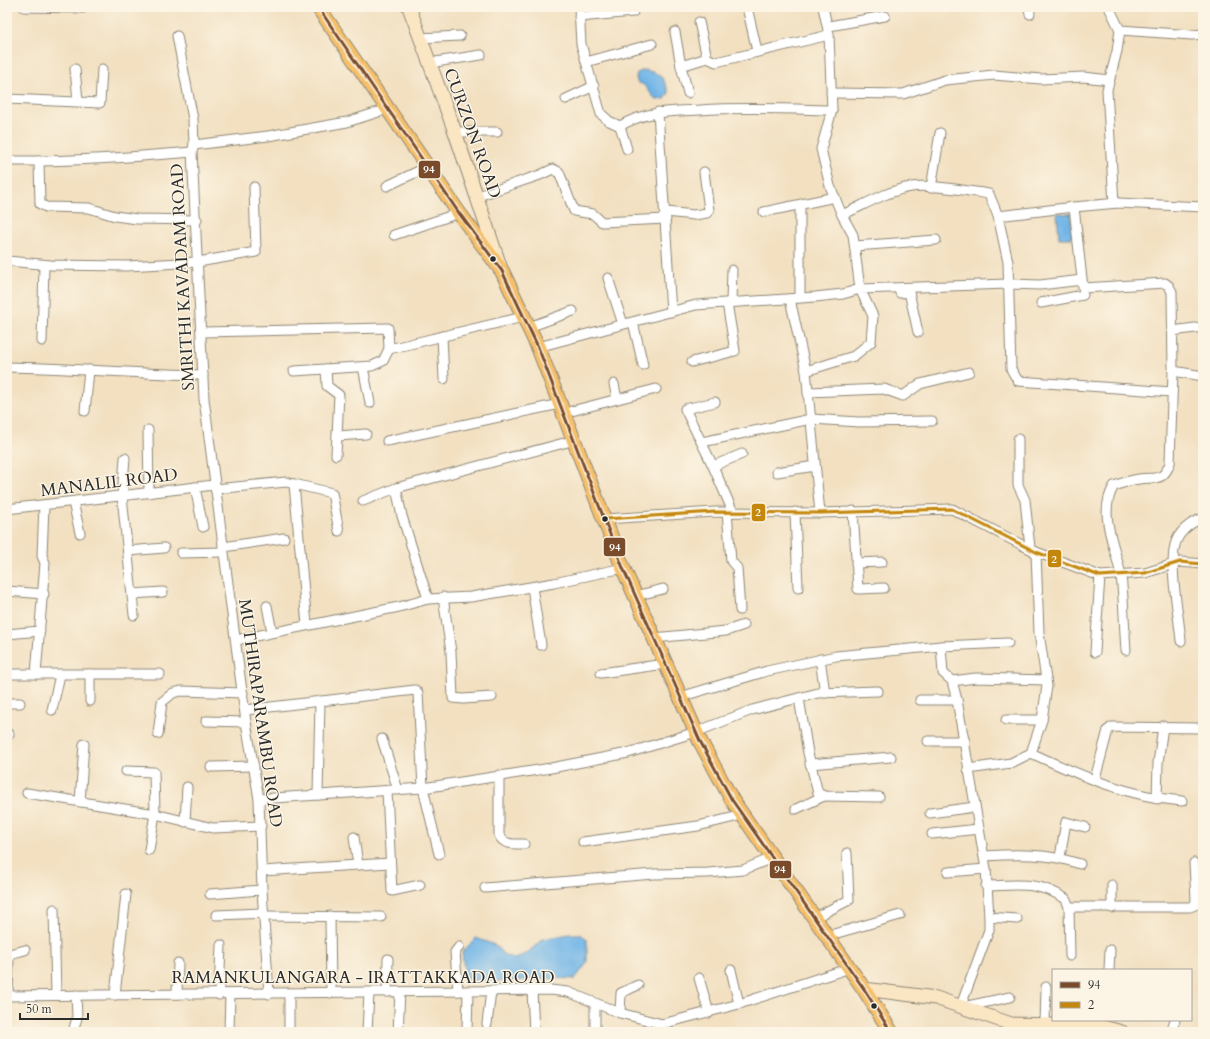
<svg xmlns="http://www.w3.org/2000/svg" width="1210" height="1039" viewBox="0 0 1210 1039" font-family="Cardo,serif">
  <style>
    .water { fill: #71b5e7; stroke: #4e7089 }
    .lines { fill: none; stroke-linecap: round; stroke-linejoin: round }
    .street-casing { stroke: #8e8676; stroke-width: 11 }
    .secondary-casing { stroke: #8e8676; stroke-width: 15 }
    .primary-casing { stroke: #8e8676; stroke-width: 16 }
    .street { stroke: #fff; stroke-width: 9 }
    .secondary { stroke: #fbe6c4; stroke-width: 13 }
    .primary { stroke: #f6c06b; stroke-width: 14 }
    .bus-1-casing { stroke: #fcf5e5; stroke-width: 6 }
    .bus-2-casing { stroke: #fcf5e5; stroke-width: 6 }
    .bus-1 { stroke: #7a4b2a; stroke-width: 3 }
    .bus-2 { stroke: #c4870b; stroke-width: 3 }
    .bus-dot { fill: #2b2b2b; stroke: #fcf5e5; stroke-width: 1.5 }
    .labels { text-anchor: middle; stroke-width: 3; stroke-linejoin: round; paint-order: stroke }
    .street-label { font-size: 17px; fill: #2b2b2b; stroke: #fcf5e5 }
    .line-badge { stroke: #fcf5e5; stroke-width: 1.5 }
    .badge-label { font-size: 11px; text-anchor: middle; font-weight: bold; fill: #fff }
  </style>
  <rect width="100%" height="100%" fill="#fcf5e5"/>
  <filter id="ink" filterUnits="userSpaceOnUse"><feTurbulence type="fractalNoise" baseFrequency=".025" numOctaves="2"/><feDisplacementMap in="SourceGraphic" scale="8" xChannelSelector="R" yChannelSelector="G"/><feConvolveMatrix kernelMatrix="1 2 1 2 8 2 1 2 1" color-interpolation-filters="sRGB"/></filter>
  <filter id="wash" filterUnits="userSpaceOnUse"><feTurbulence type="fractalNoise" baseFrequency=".012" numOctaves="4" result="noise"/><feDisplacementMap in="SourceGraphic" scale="16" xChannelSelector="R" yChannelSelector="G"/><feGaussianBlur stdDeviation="0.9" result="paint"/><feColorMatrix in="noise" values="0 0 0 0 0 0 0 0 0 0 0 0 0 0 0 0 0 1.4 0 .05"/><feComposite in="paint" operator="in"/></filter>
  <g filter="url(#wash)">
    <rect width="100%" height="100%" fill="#f2e0c1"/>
    <g class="water">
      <path d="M644,70C663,74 662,76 669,93L665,99L656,100L644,85L637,82L636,77L637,73Z"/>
      <path d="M1057,213L1071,214L1072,238H1059Z"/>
      <path d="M569,934H580L587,939V963L575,979C539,976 501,986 465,979L462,952L476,938L495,945L503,954L515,959L527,953L543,939Z"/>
    </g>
  </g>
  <g filter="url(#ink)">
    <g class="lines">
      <defs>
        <g id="street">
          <path d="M24,7L83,8"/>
          <path d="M579,7L581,44L601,114L609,121L620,126C645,111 672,111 700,110C744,107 788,109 832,110"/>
          <path d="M747,7L757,51"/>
          <path d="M1029,7L1030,14"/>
          <path d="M1109,7L1120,30L1192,35L1203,34"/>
          <path d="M579,17L633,12"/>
          <path d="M699,22L707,58L716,62L829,35"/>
          <path d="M829,26L885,16"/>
          <path d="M675,32L681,66"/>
          <path d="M177,36L193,119L194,145"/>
          <path d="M419,38L460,36"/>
          <path d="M586,62L652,44"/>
          <path d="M429,63L481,55"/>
          <path d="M75,69L78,101"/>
          <path d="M688,93L681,66L707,58"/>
          <path d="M831,93L903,94L945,80L994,75L1041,79L1084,77L1109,80"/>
          <path d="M7,99L100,103L102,69"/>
          <path d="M566,99L594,86"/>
          <path d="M658,112L671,312"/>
          <path d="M620,126L627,149"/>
          <path d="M455,132H497"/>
          <path d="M7,161C69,162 131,157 192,152"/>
          <path d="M39,161L40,204L46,207L89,208L115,216L137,219L197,220"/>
          <path d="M387,186L427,167"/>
          <path d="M931,188L940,133"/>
          <path d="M478,196L540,175L553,169L559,172L574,211L593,214L602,222L666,219"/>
          <path d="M1114,203L1107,90L1117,51L1120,30"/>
          <path d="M1074,207L1118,203L1203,207"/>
          <path d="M800,208V298"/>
          <path d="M666,212L694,215L707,213L709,210L704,172"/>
          <path d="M764,212L835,197"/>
          <path d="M842,215C864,205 887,191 911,187C931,184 968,191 989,194L998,216L1074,207L1083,288L1165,283L1169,286L1172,292L1173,371L1170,463C1163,482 1156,477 1139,479C1131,480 1122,483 1114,486C1097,514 1116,547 1121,576C1124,600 1124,625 1126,650"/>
          <path d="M998,216L1008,262L1011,369L1018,381L1172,392"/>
          <path d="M394,235L459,213"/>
          <path d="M855,246L936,240"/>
          <path d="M7,261L51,265L127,266L198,262L256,252L254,187"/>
          <path d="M608,278L623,324"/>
          <path d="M900,293L909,292L918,332"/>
          <path d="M790,299L806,371L820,513"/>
          <path d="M731,303L732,270"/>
          <path d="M1041,303L1083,295"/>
          <path d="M633,322L643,365"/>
          <path d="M529,327L573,311"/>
          <path d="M1172,331L1203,327"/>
          <path d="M202,332L388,328L389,349L523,317"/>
          <path d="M442,336L444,379"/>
          <path d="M42,341L44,265"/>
          <path d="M538,347L696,305L815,297L843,294L860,289L853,235L842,215L830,186L821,149L832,110L829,35L823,7"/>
          <path d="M692,362L735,351L727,303"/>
          <path d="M7,367C73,368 138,374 203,375"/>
          <path d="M363,367L370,403"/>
          <path d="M326,369L327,386L339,395L336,455"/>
          <path d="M294,371L372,366L383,361L389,349"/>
          <path d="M806,371L854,356L871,342L873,316L860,289L1008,284L1040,285L1082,280"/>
          <path d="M1173,371L1203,376"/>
          <path d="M614,384L617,399"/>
          <path d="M808,392L884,389L903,396L920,384L969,372"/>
          <path d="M715,402L685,409L713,466L733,512"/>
          <path d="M85,411L89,370"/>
          <path d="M564,413L656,389"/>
          <path d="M148,430L149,493"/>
          <path d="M337,436L366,434"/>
          <path d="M1018,439V485L1025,500L1030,548"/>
          <path d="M387,441L560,404"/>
          <path d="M702,442L811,419L859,422L932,421"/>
          <path d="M125,458L122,496L134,615"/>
          <path d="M713,466L742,454"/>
          <path d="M777,472L815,466"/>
          <path d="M294,484L332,493L339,531"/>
          <path d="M195,487L203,527"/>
          <path d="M215,489L286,482L294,484L307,625"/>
          <path d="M363,501L396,488"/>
          <path d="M73,502L80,533"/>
          <path d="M7,509L214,485"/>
          <path d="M853,511L858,589L884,588"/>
          <path d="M727,512L731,561L737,568L740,610"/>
          <path d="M795,512L798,588"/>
          <path d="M605,519L715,512L820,513L952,509L1036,552L1100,576L1145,573L1180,562L1203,564"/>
          <path d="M223,547L284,538"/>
          <path d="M128,551L164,548"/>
          <path d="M181,553L223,552"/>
          <path d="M856,563L882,562"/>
          <path d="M532,587L541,645"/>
          <path d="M7,591L44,594"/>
          <path d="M132,594L163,592"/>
          <path d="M635,596L663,589"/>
          <path d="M443,597L451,652L453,698L463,699L492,697"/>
          <path d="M428,599L402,516L396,488L575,440"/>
          <path d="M267,606L272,632"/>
          <path d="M7,634L40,631"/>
          <path d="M654,638L726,631L744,625"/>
          <path d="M236,640L399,607L428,599L471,597L554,583L623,568"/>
          <path d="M1181,641C1179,616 1169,568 1175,545C1178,532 1191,522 1203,518"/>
          <path d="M941,646L943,673L952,681L976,678L1046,680"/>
          <path d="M1095,652L1100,576"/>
          <path d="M820,659L825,693"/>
          <path d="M601,673L665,664"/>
          <path d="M7,674H160"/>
          <path d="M36,674L45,563L42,556L44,505"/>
          <path d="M952,681L957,700"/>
          <path d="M680,697L767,671L836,656L941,646L1008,643"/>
          <path d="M799,698L808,753L818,793L824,796L879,797"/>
          <path d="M920,700H957L986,869L989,917V930L960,1008"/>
          <path d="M90,701V674"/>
          <path d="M7,703H20"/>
          <path d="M52,710L60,675"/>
          <path d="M245,710L415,690L418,693L423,788L439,854"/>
          <path d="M1006,720H1042"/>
          <path d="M206,721L246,722"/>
          <path d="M7,734H9"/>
          <path d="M158,734L162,702L173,693L181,691L243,693"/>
          <path d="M382,739L398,790"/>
          <path d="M928,741H965"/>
          <path d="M1031,753C1079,775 1129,797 1182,801"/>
          <path d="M810,764L891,757"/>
          <path d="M211,767L254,766"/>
          <path d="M968,769L1011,763L1031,753L1042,720L1047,686L1039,633L1036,552"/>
          <path d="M126,771L154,772L155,814L149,850"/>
          <path d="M499,775V835C503,845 514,844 524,844"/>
          <path d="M1095,779L1108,730L1112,727L1203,728"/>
          <path d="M387,791L392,891L420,885"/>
          <path d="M27,793L155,814L213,828L261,826"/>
          <path d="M318,795L320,701"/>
          <path d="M259,799L423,788L551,768L628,753L696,732L752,710L818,693L878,691"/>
          <path d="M1157,799L1158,763L1163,726"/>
          <path d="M80,802L84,744"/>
          <path d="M796,809L824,796"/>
          <path d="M930,813L975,807"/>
          <path d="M185,822L187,787"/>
          <path d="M932,834L979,829"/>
          <path d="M354,837L358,865"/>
          <path d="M583,842L698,826L743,815"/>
          <path d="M984,856C1017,854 1047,853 1080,864"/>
          <path d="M1060,857L1066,822L1085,827"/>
          <path d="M262,871L390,863"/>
          <path d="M948,872L986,869"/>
          <path d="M1112,885V908"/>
          <path d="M986,886C1019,885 1038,881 1066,899L1069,907L1070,956"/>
          <path d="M485,888L654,874L708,873L743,870L772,858"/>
          <path d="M210,894L262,890"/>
          <path d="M1069,907H1190L1195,905L1196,900L1194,863"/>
          <path d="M54,909L56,995"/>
          <path d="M216,915L264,913"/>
          <path d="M264,916L381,917"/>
          <path d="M330,916L331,993"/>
          <path d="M989,917L1017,919"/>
          <path d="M814,918L849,900L847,853"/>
          <path d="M827,936L900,915"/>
          <path d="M731,970L739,1004"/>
          <path d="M1109,970L1110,950"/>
          <path d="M699,978L709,1013"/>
          <path d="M532,990L534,1032"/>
          <path d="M458,991L455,952L459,947"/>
          <path d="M387,992L388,959"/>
          <path d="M177,994L178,963"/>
          <path d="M269,994L262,890L259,799L246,722L204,399L192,152L194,145L268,136L347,122L388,109"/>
          <path d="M289,994V1032"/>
          <path d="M115,995L126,894"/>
          <path d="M219,995L221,945"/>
          <path d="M7,996L550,990L568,992L620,1013L662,1024L739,1004L850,968"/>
          <path d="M8,996L9,954L25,950"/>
          <path d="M963,1007L1010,997"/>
          <path d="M620,1013L621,993L638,985"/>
          <path d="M487,1024L491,991"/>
          <path d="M1045,1025L1046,987"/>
          <path d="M73,1032L77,1018L76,995"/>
          <path d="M229,1032L230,994"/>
          <path d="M367,1032L369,993"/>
          <path d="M398,1032L400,992"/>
          <path d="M467,1032L468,991"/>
          <path d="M595,1032V1003"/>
          <path d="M1171,1032L1175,1020"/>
        </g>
        <g id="secondary">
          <path d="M409,7L455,132L500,266"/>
          <path d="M864,989L936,998L1011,1024L1099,1026L1122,1032"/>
        </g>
        <path id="primary" d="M318,7L459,213L502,271L538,347L623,568L700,741L732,800L864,989L891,1032"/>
      </defs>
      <use href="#street" class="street-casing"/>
      <use href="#secondary" class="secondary-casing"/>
      <use href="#primary" class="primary-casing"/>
      <use href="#street" class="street"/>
      <use href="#secondary" class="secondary"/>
      <use href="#primary" class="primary"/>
      <defs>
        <path id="bus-1" d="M318,7L459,213L502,271L538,347L623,568L700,741L732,800L864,989L891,1032"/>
        <path id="bus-2" d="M605,519L715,512L820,513L952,509L1036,552L1100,576L1145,573L1180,562L1203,564"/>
      </defs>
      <use href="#bus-1" class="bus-1-casing"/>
      <use href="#bus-2" class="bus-2-casing"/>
      <use href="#bus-1" class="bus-1"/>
      <use href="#bus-2" class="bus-2"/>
    </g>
  </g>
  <g class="bus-dot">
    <circle cx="493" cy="259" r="3.5"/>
    <circle cx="605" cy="519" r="3.5"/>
    <circle cx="874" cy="1006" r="3.5"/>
  </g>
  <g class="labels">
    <g class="street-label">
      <text transform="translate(473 133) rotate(70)" y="6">CURZON ROAD</text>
      <text transform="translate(182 277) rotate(-93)" y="6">SMRITHI KAVADAM ROAD</text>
      <text transform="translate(109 482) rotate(-7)" y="6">MANALIL ROAD</text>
      <text transform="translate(261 713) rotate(82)" y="6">MUTHIRAPARAMBU ROAD</text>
      <text x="363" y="983">RAMANKULANGARA - IRATTAKKADA ROAD</text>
    </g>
  </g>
  <g class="line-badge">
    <rect x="418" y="160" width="23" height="19" rx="4" fill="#7a4b2a"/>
    <rect x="751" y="503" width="15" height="19" rx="4" fill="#c4870b"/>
    <rect x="603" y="537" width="23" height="20" rx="4" fill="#7a4b2a"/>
    <rect x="1047" y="549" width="15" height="19" rx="4" fill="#c4870b"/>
    <rect x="769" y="860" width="23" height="19" rx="4" fill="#7a4b2a"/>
  </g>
  <g class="badge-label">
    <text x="429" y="173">94</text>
    <text x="758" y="516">2</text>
    <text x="615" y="551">94</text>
    <text x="1054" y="563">2</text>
    <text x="780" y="873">94</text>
  </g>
  <rect width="1210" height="1039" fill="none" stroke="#fcf5e5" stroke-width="24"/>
  <rect x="1052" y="969" width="140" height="52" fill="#fcf5e5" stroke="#a8a49b"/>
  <rect x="1060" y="982" width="20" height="6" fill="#7a4b2a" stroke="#a8a49b"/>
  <text x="1088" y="989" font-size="12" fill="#2b2b2b">94</text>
  <rect x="1060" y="1002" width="20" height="6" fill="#c4870b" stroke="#a8a49b"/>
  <text x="1088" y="1009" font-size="12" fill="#2b2b2b">2</text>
  <path d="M20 1013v6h68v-6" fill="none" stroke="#2b2b2b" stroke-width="2"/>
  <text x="26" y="1013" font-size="12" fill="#2b2b2b" stroke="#fcf5e5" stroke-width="3" paint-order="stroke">50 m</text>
</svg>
